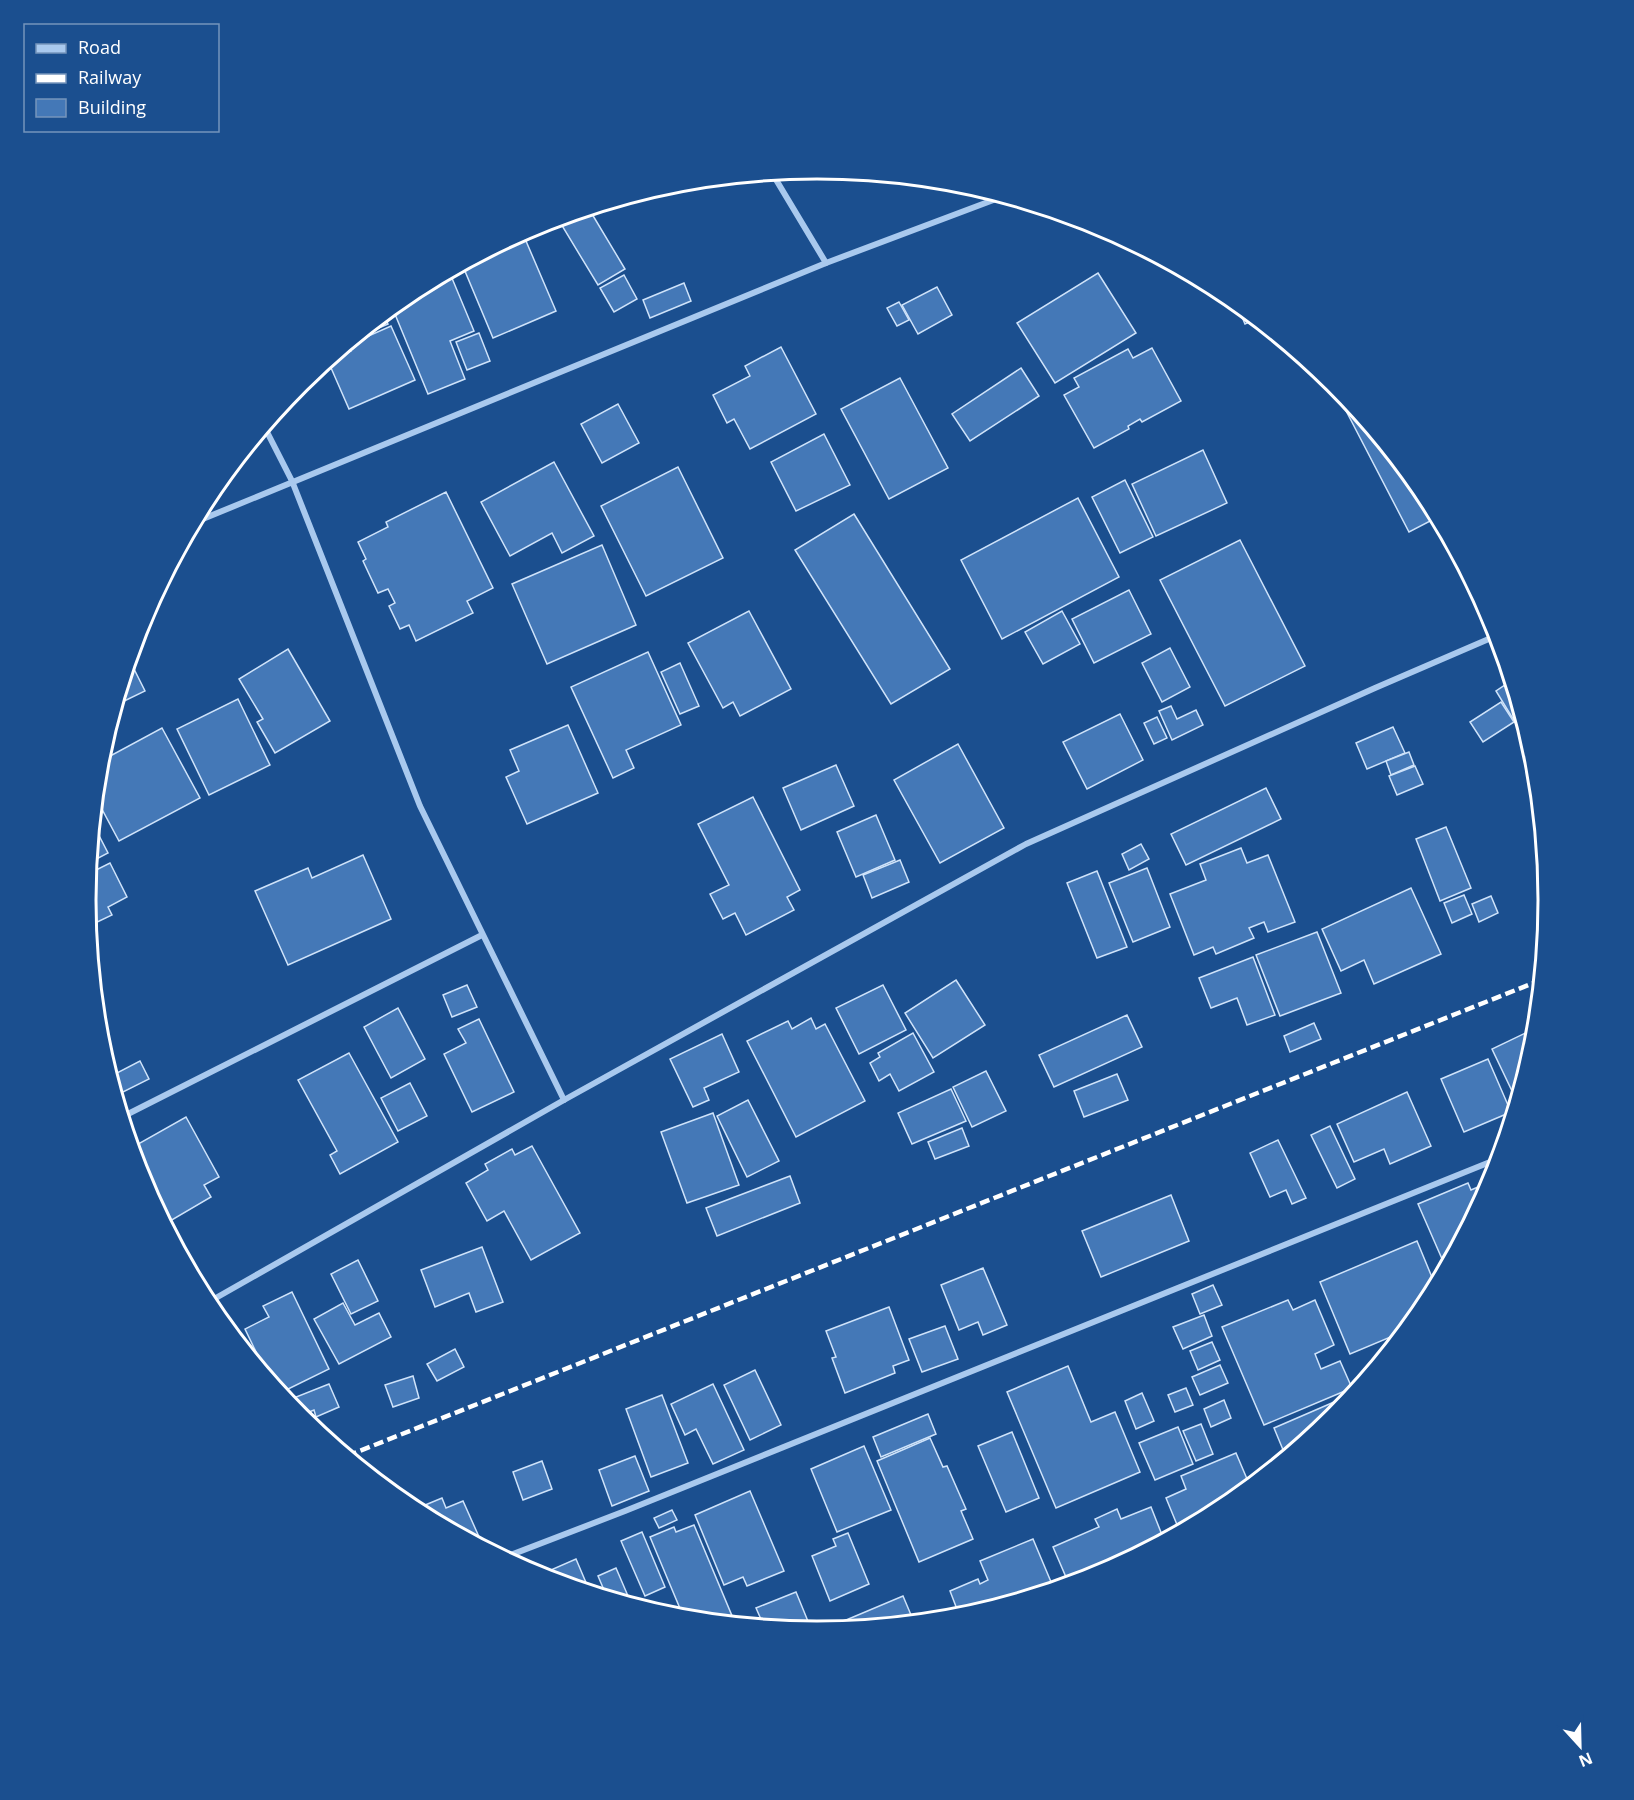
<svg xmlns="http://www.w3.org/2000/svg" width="1634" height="1800" viewBox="0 0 1634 1800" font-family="'Open Sans',sans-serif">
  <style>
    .building { fill: #4478b7; stroke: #cfe3fa; stroke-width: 1.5 }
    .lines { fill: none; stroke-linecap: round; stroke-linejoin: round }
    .minor { stroke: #a9c9ee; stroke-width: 6 }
    .rail { stroke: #fff; stroke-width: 4.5; stroke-dasharray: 10 4.5; stroke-linecap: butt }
    .rim { fill: none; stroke: #fff; stroke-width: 3 }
  </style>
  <rect width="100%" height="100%" fill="#1b4f8f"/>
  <g class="building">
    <path d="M589,209L625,269L598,285L558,219Z"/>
    <path d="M523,234L556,311L493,338L462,264Z"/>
    <path d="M449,271L474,331L450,341L465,379L428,394L392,307L411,292Z"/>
    <path d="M1098,273L1136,333L1055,383L1017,323Z"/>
    <path d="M624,275L637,299L614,312L600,288Z"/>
    <path d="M684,283L691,301L650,318L643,300Z"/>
    <path d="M937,287L952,315L918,334L902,305Z"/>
    <path d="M899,302L909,320L897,326L887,308Z"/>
    <path d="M1236,302L1256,319L1245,324Z"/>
    <path d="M384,314L388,324L353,339Z"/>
    <path d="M391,326L415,380L349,409L328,361L351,351L348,345Z"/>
    <path d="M479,333L490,361L467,370L456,342Z"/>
    <path d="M781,347L816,414L750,449L734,419L727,423L713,395L750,376L745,366Z"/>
    <path d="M1152,348L1181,401L1142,422L1140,419L1128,426L1129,429L1094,448L1064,395L1079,387L1074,378L1128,349L1133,358Z"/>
    <path d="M1021,368L1039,396L970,441L952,414Z"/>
    <path d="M900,378L948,468L889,499L841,409Z"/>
    <path d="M1329,378L1425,494L1438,517L1409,532Z"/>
    <path d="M618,404L639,443L602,463L581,424Z"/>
    <path d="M824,434L850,485L796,511L771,462Z"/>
    <path d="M1203,450L1227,503L1156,536L1132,484Z"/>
    <path d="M554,462L594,536L562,553L552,533L510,556L481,502Z"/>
    <path d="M678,467L723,558L646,596L601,506Z"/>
    <path d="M1125,480L1153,537L1120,553L1092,497Z"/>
    <path d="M446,492L493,588L467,601L473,613L416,641L409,625L400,629L389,606L395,603L388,589L378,593L363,561L366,559L358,542L388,527L386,522Z"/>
    <path d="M1078,498L1119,577L1002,639L961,560Z"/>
    <path d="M854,514L950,669L891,704L795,550Z"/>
    <path d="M1240,540L1305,666L1225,706L1160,580Z"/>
    <path d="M602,545L636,625L547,664L512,584Z"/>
    <path d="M1129,590L1151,634L1094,663L1072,619Z"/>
    <path d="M749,611L791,689L740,716L733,702L723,708L688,643Z"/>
    <path d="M1062,611L1080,644L1043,664L1025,632Z"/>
    <path d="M1170,648L1190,687L1162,702L1142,663Z"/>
    <path d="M288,649L330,721L275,753L257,722L263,719L239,679Z"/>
    <path d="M648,652L681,725L626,750L634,768L613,778L571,687Z"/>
    <path d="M129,659L145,691L116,705V704Z"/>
    <path d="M680,663L699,706L680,714L661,672Z"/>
    <path d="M1511,681L1529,739L1526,740L1496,691Z"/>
    <path d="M238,699L270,765L209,795L177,729Z"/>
    <path d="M1501,702L1514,722L1483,742L1470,722Z"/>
    <path d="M1171,706L1177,719L1196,710L1203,725L1172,740L1159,711Z"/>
    <path d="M1120,714L1143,760L1087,789L1063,742Z"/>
    <path d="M1157,717L1167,738L1154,744L1144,723Z"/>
    <path d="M568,725L598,793L527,824L506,777L519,771L510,750Z"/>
    <path d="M1393,727L1405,753L1367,769L1356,743Z"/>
    <path d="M162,728L200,798L119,841L96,798L99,762Z"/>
    <path d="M958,744L1004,828L940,863L894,780Z"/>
    <path d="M1409,752L1414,765L1391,775L1386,761Z"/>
    <path d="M836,765L854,806L801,830L783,788Z"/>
    <path d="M1415,766L1423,784L1397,795L1389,776Z"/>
    <path d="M1266,788L1281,819L1186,865L1171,834Z"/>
    <path d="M753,797L800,890L787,897L794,910L746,935L735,913L723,919L710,894L729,885L698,824Z"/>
    <path d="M876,815L895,860L856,877L837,832Z"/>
    <path d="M93,824L108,853L89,863Z"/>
    <path d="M1446,827L1471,888L1440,901L1416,839Z"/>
    <path d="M1141,844L1149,859L1129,870L1122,854Z"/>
    <path d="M1241,848L1247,863L1268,855L1295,922L1268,932L1264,922L1249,928L1254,938L1216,954L1213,947L1194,955L1170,894L1206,880L1200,864Z"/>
    <path d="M363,855L391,919L288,965L255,891L308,868L312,878Z"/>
    <path d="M900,860L909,882L872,898L863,875Z"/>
    <path d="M110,863L127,897L108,907L112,915L91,925L87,918L86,900L88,874Z"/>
    <path d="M1147,868L1170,927L1133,942L1109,883Z"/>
    <path d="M1097,871L1127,947L1097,958L1067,883Z"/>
    <path d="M1411,888L1441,954L1374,984L1364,960L1341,971L1322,929Z"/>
    <path d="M1464,895L1472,914L1452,923L1444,903Z"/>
    <path d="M1491,896L1498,913L1479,922L1472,904Z"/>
    <path d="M1317,932L1341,993L1280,1016L1256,955Z"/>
    <path d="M1253,957L1275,1015L1247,1025L1237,998L1211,1008L1199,978Z"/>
    <path d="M956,980L985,1025L933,1058L905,1013Z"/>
    <path d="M467,985L477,1007L452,1017L443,995Z"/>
    <path d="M883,985L906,1030L859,1054L836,1008Z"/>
    <path d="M398,1008L425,1059L391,1078L364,1027Z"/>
    <path d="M1127,1015L1142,1047L1054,1087L1039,1055Z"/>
    <path d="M811,1018L816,1029L825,1024L865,1101L796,1137L747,1041L788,1021L792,1029Z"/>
    <path d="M479,1019L514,1092L472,1112L444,1054L466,1043L458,1029Z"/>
    <path d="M1314,1023L1321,1039L1290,1052L1284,1036Z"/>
    <path d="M1536,1028L1534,1043L1521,1086L1512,1091L1492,1049Z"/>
    <path d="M913,1033L934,1072L899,1091L890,1074L879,1081L870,1063L880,1057L878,1053Z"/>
    <path d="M722,1034L739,1072L704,1088L709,1100L693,1107L670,1059Z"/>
    <path d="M349,1053L398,1142L340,1174L330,1155L337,1151L298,1080Z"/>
    <path d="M1488,1059L1511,1112L1464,1132L1441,1079Z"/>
    <path d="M140,1061L149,1079L119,1094L111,1076Z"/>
    <path d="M986,1071L1006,1111L972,1127L953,1087Z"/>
    <path d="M1117,1074L1128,1100L1084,1117L1074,1091Z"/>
    <path d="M410,1083L427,1116L398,1131L381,1098Z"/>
    <path d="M951,1089L966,1121L912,1144L898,1113Z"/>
    <path d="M1407,1092L1431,1146L1390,1164L1384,1149L1354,1162L1337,1124Z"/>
    <path d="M748,1100L779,1161L747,1177L717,1116Z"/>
    <path d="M713,1113L739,1185L687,1203L661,1132Z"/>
    <path d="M186,1117L219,1177L204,1185L211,1197L165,1224L141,1180L131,1148Z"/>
    <path d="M1330,1126L1355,1179L1337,1188L1311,1135Z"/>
    <path d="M962,1128L969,1146L935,1159L928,1142Z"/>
    <path d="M1278,1140L1306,1198L1292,1204L1286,1190L1270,1197L1250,1153Z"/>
    <path d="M532,1146L580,1233L531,1260L504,1211L487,1221L466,1183L488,1170L485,1164L512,1149L515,1155Z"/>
    <path d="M790,1176L800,1203L717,1236L706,1208Z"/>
    <path d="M1492,1181L1446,1268L1418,1204L1468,1183L1471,1190Z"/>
    <path d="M1171,1195L1189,1241L1101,1277L1082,1231Z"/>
    <path d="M1417,1241L1436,1287L1425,1307L1405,1331L1350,1354L1320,1282Z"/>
    <path d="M482,1247L503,1302L476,1312L469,1293L435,1307L421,1270Z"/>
    <path d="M358,1260L378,1301L351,1314L331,1274Z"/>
    <path d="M983,1268L1007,1325L983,1335L978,1322L959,1330L941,1285Z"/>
    <path d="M1213,1285L1222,1305L1200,1314L1192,1294Z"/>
    <path d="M292,1292L329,1369L280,1393L270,1381L245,1329L269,1317L263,1306Z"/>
    <path d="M1288,1300L1293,1310L1315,1300L1334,1345L1315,1354L1321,1369L1340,1361L1352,1388L1264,1425L1222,1327Z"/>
    <path d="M343,1303L355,1325L379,1313L391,1337L339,1364L314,1319Z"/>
    <path d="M889,1307L909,1360L893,1366L895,1373L845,1393L832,1358L836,1357L826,1331Z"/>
    <path d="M1204,1315L1212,1336L1183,1349L1173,1327Z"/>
    <path d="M945,1326L958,1359L922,1372L909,1339Z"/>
    <path d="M1212,1342L1220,1360L1198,1370L1190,1351Z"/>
    <path d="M455,1349L464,1367L437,1381L427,1364Z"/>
    <path d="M1220,1365L1228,1383L1200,1395L1192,1377Z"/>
    <path d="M1068,1366L1091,1422L1115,1412L1140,1472L1056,1508L1007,1392Z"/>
    <path d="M755,1370L781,1425L750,1440L724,1385Z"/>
    <path d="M413,1376L419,1398L393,1407L385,1385Z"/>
    <path d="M329,1384L339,1407L316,1417L314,1410L299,1416L286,1401Z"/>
    <path d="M713,1384L744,1450L713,1464L696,1429L685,1435L671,1404Z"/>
    <path d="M1186,1388L1193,1405L1175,1412L1168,1395Z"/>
    <path d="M1142,1393L1154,1421L1136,1429L1125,1401Z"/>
    <path d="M662,1395L688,1463L651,1477L626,1409Z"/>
    <path d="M1341,1399L1344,1405L1334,1417L1286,1457L1274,1428Z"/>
    <path d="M1224,1400L1231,1418L1211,1427L1204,1409Z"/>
    <path d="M928,1414L936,1434L881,1457L873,1437Z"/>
    <path d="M1201,1424L1213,1454L1196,1461L1183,1431Z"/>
    <path d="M1178,1427L1193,1464L1155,1480L1139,1443Z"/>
    <path d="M1012,1432L1039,1498L1006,1512L978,1446Z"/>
    <path d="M930,1438L943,1467L947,1466L966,1509L961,1511L973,1539L919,1562L877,1461Z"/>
    <path d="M864,1446L891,1510L837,1532L811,1469Z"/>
    <path d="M1236,1453L1250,1486L1223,1508L1180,1532L1166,1498L1186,1489L1181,1476Z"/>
    <path d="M635,1456L649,1491L612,1506L599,1470Z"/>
    <path d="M542,1461L552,1489L523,1500L513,1472Z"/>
    <path d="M750,1491L784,1571L747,1586L743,1577L724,1585L695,1515Z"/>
    <path d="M442,1498L446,1508L463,1501L480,1539L473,1542L420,1513L418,1508Z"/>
    <path d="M1151,1507L1164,1540L1097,1576L1069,1584L1053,1547L1099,1527L1095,1519L1117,1509L1121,1519Z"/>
    <path d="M672,1510L677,1520L659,1528L654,1518Z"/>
    <path d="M694,1525L735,1623L684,1618L650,1537L674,1527L676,1532Z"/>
    <path d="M642,1532L665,1587L645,1596L621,1541Z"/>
    <path d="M848,1533L869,1584L830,1601L812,1556L836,1546L833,1539Z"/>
    <path d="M1033,1539L1054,1589L960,1617L950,1591L978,1579L980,1584L988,1580L980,1561Z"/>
    <path d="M576,1559L590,1592L537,1576Z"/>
    <path d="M616,1568L628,1596L618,1600L607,1597L598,1576Z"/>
    <path d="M796,1592L812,1631L764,1626L756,1608Z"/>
    <path d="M903,1596L914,1622L820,1631Z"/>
  </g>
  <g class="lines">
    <g class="minor">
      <path d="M772,173L826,263"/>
      <path d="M264,426L292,481L420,806L564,1100"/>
      <path d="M193,523L826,263L1004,196"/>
      <path d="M122,1117L482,935"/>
      <path d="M207,1303L564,1100L1026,844L1375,688L1498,635"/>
      <path d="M503,1558L625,1511L1500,1158"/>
    </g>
    <path class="rail" d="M347,1456L1541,980"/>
  </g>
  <path d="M0 0H1634V1800H0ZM96 900a721 721 0 1 1 1442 0a721 721 0 1 1-1442 0Z" fill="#1b4f8f" fill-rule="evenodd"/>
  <path class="rim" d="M96 900a721 721 0 1 1 1442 0a721 721 0 1 1-1442 0Z"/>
  <rect x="24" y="24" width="195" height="108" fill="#1b4f8f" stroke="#7695bc" stroke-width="1.5"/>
  <rect x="36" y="44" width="30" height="9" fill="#a9c9ee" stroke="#7695bc" stroke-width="1.5"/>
  <text x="78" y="54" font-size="18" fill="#ffffff">Road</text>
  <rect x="36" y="74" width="30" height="9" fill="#ffffff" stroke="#7695bc" stroke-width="1.5"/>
  <text x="78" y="84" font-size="18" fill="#ffffff">Railway</text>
  <rect x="36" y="99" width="30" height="18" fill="#4478b7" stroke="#7695bc" stroke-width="1.5"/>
  <text x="78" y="114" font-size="18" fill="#ffffff">Building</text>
  <g transform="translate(1580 1746) rotate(158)" stroke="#1b4f8f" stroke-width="4.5" paint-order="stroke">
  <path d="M0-4.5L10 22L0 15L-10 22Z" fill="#ffffff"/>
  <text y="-9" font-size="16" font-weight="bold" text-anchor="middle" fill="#ffffff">N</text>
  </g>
</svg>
